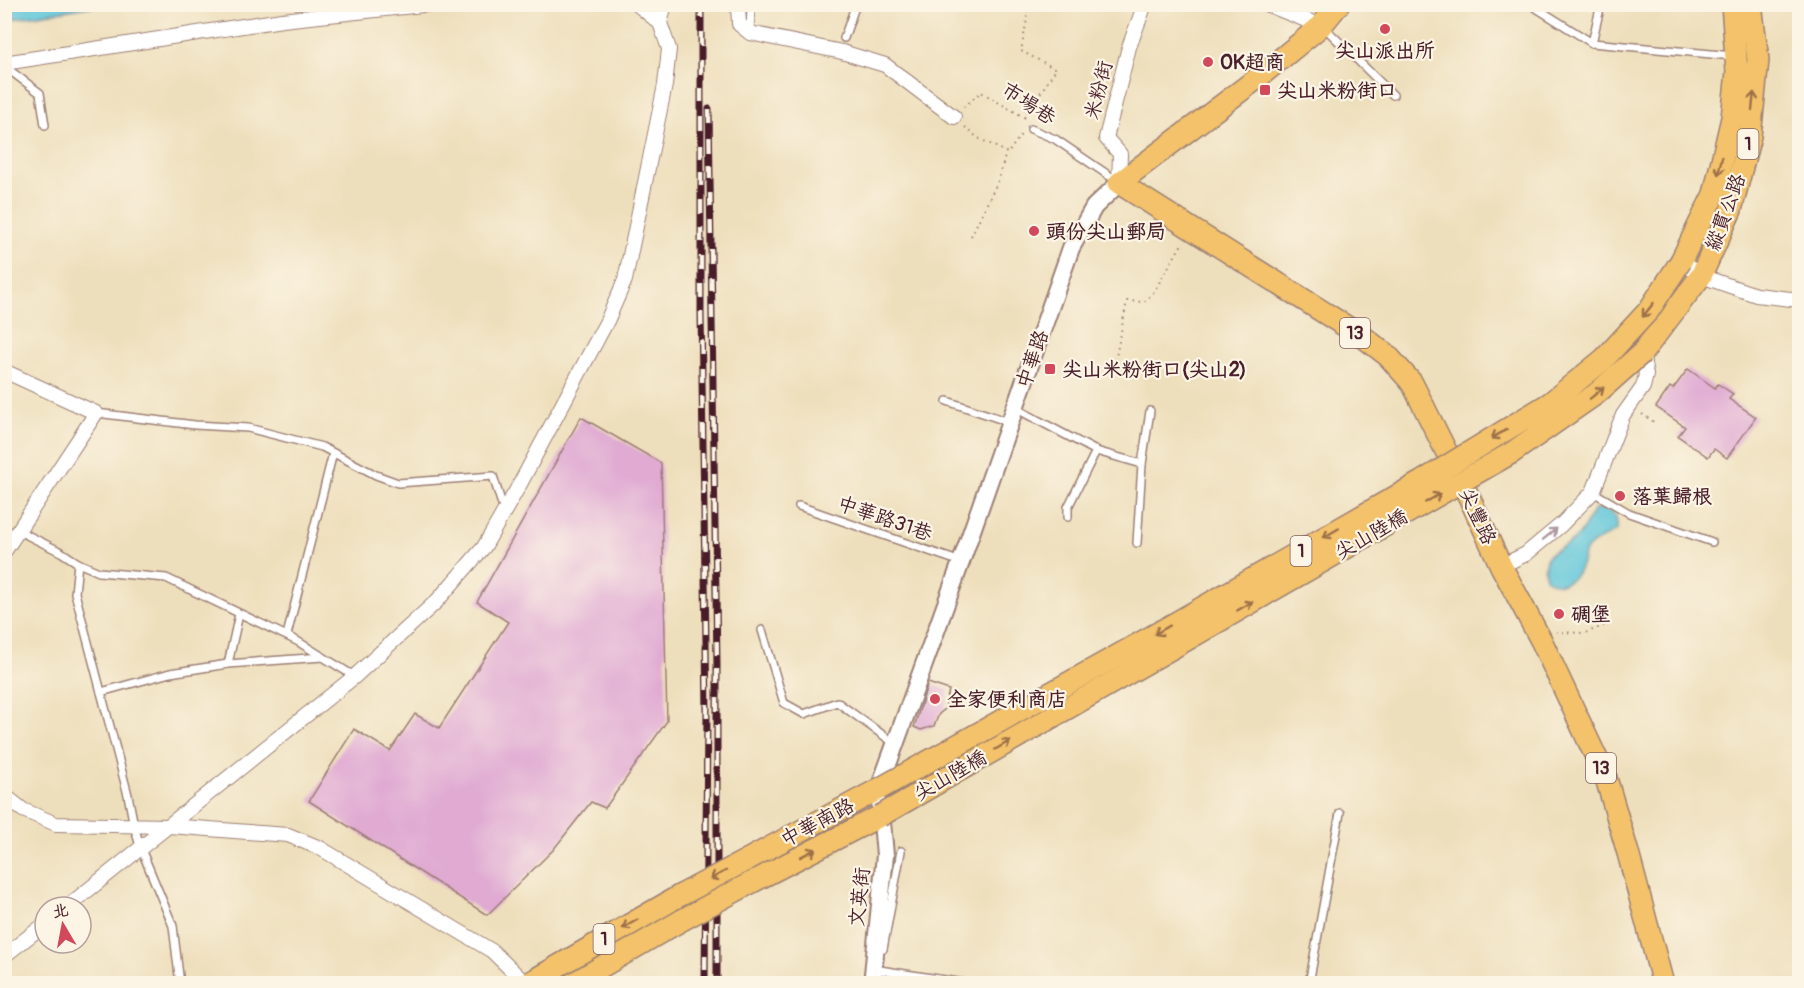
<svg xmlns="http://www.w3.org/2000/svg" width="1804" height="988" viewBox="0 0 1804 988" font-family="Pangolin,'LXGW WenKai TC',sans-serif">
  <style>
    .water { fill: #5ec6da; stroke: #547282; stroke-width: 1.5 }
    .building { fill: #e0aad3 }
    .lines { fill: none; stroke-linecap: round; stroke-linejoin: round }
    .service-casing { stroke: #9c7f74; stroke-width: 10 }
    .minor-casing { stroke: #9c7f74; stroke-width: 16 }
    .tertiary-casing { stroke: #9c7f74; stroke-width: 20 }
    .primary-casing { stroke: #9c7f74; stroke-width: 24 }
    .path { stroke: #9c7f74; stroke-width: 2; stroke-dasharray: 1.5 4.5; stroke-linecap: butt }
    .service { stroke: #fff; stroke-width: 7 }
    .minor { stroke: #fff; stroke-width: 14 }
    .tertiary { stroke: #fff; stroke-width: 16 }
    .primary { stroke: #f3c26a; stroke-width: 21 }
    .rail-casing { stroke: #4a1f2b; stroke-width: 7 }
    .rail { stroke: #fcf5e5; stroke-width: 4.5; stroke-dasharray: 14; stroke-linecap: butt }
    .primary-bridge-casing { stroke: #9c7f74; stroke-width: 24; stroke-linecap: butt }
    .primary-bridge { stroke: #f3c26a; stroke-width: 21 }
    .oneway { stroke: #9e704a }
    .oneway2 { stroke: #ae9aa0 }
    .poi-dot { fill: #d1495b; stroke: #fcf5e5; stroke-width: 2 }
    .labels { text-anchor: middle; stroke-width: 4.5; stroke-linejoin: round; paint-order: stroke }
    .shield { fill: #fcf5e5; stroke: #7f5f63; stroke-width: 1.5 }
    .shield-label { font-size: 18px; font-weight: bold; fill: #4a1f2b }
    .poi-label { font-size: 20px; font-weight: bold; fill: #4a1f2b; stroke: #fcf5e5; text-anchor: start }
    .street-label { font-size: 20px; fill: #4a1f2b; stroke: #fcf5e5 }
  </style>
  <rect width="100%" height="100%" fill="#fcf5e5"/>
  <filter id="ink" filterUnits="userSpaceOnUse"><feTurbulence type="fractalNoise" baseFrequency=".0167" numOctaves="2"/><feDisplacementMap in="SourceGraphic" scale="12" xChannelSelector="R" yChannelSelector="G"/><feConvolveMatrix kernelMatrix="1 2 1 2 8 2 1 2 1" color-interpolation-filters="sRGB"/></filter>
  <filter id="wash" filterUnits="userSpaceOnUse"><feTurbulence type="fractalNoise" baseFrequency=".008" numOctaves="4" result="noise"/><feDisplacementMap in="SourceGraphic" scale="24" xChannelSelector="R" yChannelSelector="G"/><feGaussianBlur stdDeviation="1.35" result="paint"/><feColorMatrix in="noise" values="0 0 0 0 0 0 0 0 0 0 0 0 0 0 0 0 0 1.4 0 .05"/><feComposite in="paint" operator="in"/></filter>
  <g filter="url(#wash)">
    <rect width="100%" height="100%" fill="#eedfbc"/>
    <g class="water">
      <path d="M5,4H101V5L5,20Z"/>
      <path d="M1603,508C1615,514 1618,516 1617,530C1608,536 1592,542 1585,551C1583,555 1583,561 1581,565C1575,582 1560,589 1545,578C1541,544 1560,554 1576,538C1584,531 1588,518 1594,510Z"/>
    </g>
    <g id="blocks">
      <g class="building">
        <path d="M1688,369L1715,388L1718,384L1733,394L1729,399L1756,417L1727,458L1714,449L1708,457L1678,436L1685,427L1656,407L1670,387L1673,389Z"/>
        <path d="M581,417L661,463L667,721L605,808L591,802L553,850L487,915L309,801L354,729L390,751L415,714L439,728L508,622L477,602Z"/>
        <path d="M928,683L949,690L945,709L939,714L934,726L921,730L914,727Z"/>
      </g>
    </g>
  </g>
  <g filter="url(#ink)">
    <use href="#blocks" fill-opacity="0" stroke="#9c7f74" stroke-width="1.5"/>
    <g class="lines">
      <defs>
        <g id="service">
          <path d="M1530,4L1592,43L1601,4"/>
          <path d="M1325,28L1393,95"/>
          <path d="M750,33L751,4"/>
          <path d="M844,38L856,4"/>
          <path d="M1592,43L1733,56"/>
          <path d="M4,66L40,93L45,125"/>
          <path d="M1031,129L1055,139L1117,181"/>
          <path d="M947,401L1009,422"/>
          <path d="M1015,408L1096,451L1142,464L1137,543"/>
          <path d="M96,413L195,425L248,428L322,447L376,475L398,483L493,476L504,511"/>
          <path d="M1142,464L1150,411"/>
          <path d="M1593,492L1629,513L1712,542"/>
          <path d="M799,506L961,562"/>
          <path d="M1068,517V507L1096,451"/>
          <path d="M19,531L61,552L78,563L75,593L128,795L134,826L141,849L173,926L180,984"/>
          <path d="M78,563L99,572L166,578L297,641L354,676"/>
          <path d="M762,630L784,703L804,714L837,702L894,743"/>
          <path d="M287,635L333,453"/>
          <path d="M228,664L239,614"/>
          <path d="M101,692L170,673L228,664L323,657"/>
          <path d="M883,949L901,851"/>
          <path d="M873,969L971,984"/>
          <path d="M1309,984L1340,813"/>
        </g>
        <g id="minor">
          <path d="M738,4L739,24L750,33L842,52L885,65L954,117"/>
          <path d="M1266,4L1321,26"/>
          <path d="M660,23L665,4"/>
          <path d="M4,63L282,20L432,4"/>
          <path d="M1119,183L1120,154L1106,138L1129,47L1145,4"/>
          <path d="M1681,261L1701,276L1756,295L1800,300"/>
          <path d="M4,371L96,413L4,552"/>
          <path d="M1501,566L1526,554L1562,524L1593,492L1623,415L1643,387L1646,375L1642,353"/>
          <path d="M4,795L23,810L56,824L169,826L288,835L320,848L492,951L526,984"/>
          <path d="M67,907L354,677L437,601L484,547L520,484L607,321L625,280L665,85L669,49L660,23L637,4"/>
          <path d="M4,956L45,924"/>
        </g>
        <path id="tertiary" d="M872,984L885,855L879,789L961,562L1071,248L1094,207L1119,183"/>
        <g id="primary">
          <path d="M1339,4L1321,26L1255,80L1119,183L1366,339L1388,356L1412,383L1470,499L1501,566L1541,640L1606,778L1628,853L1663,984"/>
          <path d="M1681,261L1714,194L1732,118L1737,72L1732,4"/>
          <path d="M1642,353L1701,276L1731,210L1750,136L1758,60L1751,4"/>
          <path d="M756,855L879,789"/>
          <path d="M756,880L880,816"/>
          <path d="M527,984L681,895"/>
          <path d="M572,984L682,920"/>
        </g>
      </defs>
      <use href="#service" class="service-casing"/>
      <use href="#minor" class="minor-casing"/>
      <use href="#tertiary" class="tertiary-casing"/>
      <use href="#primary" class="primary-casing"/>
      <g class="path">
        <path d="M964,107L981,92L1027,119"/>
        <path d="M1024,118L1056,69L1021,51L1027,19V4"/>
        <path d="M965,127L978,138L1006,152"/>
        <path d="M971,236L999,179L1006,152L1008,153L1022,133"/>
        <path d="M1113,372L1127,301L1144,302L1153,293L1182,244"/>
        <path d="M1642,414L1655,423"/>
        <path d="M1556,632L1585,633L1611,623"/>
      </g>
      <use href="#service" class="service"/>
      <use href="#minor" class="minor"/>
      <use href="#tertiary" class="tertiary"/>
      <use href="#primary" class="primary"/>
      <defs>
        <g id="rail">
          <path d="M701,4V312L707,710L705,984"/>
          <path d="M709,109L717,665V984"/>
        </g>
      </defs>
      <use href="#rail" class="rail-casing"/>
      <use href="#rail" class="rail"/>
      <defs>
        <g id="primary-bridge">
          <path d="M879,789L1158,633L1421,482L1550,403L1604,359L1649,310L1681,261"/>
          <path d="M880,816L1513,452L1596,394L1642,353"/>
          <path d="M681,895L756,855"/>
          <path d="M682,920L756,880"/>
        </g>
      </defs>
      <use href="#primary-bridge" class="primary-bridge-casing"/>
      <use href="#primary-bridge" class="primary-bridge"/>
    </g>
    <defs><path id="oneway-shaft" d="M-6 0H5M1.5-3L5.5 0L1.5 3" fill="none" stroke-width="1.6" stroke-linecap="round" stroke-linejoin="round" transform="scale(1.5)"/></defs>
    <g class="oneway">
      <use href="#oneway-shaft" transform="translate(1753 101) rotate(-84)"/>
      <use href="#oneway-shaft" transform="translate(1720 166) rotate(103)"/>
      <use href="#oneway-shaft" transform="translate(1648 310) rotate(128)"/>
      <use href="#oneway-shaft" transform="translate(1597 393) rotate(-39)"/>
      <use href="#oneway-shaft" transform="translate(1499 434) rotate(149)"/>
      <use href="#oneway-shaft" transform="translate(1433 498) rotate(-30)"/>
      <use href="#oneway-shaft" transform="translate(1331 533) rotate(150)"/>
      <use href="#oneway-shaft" transform="translate(1245 606) rotate(-30)"/>
      <use href="#oneway-shaft" transform="translate(1162 630) rotate(150)"/>
      <use href="#oneway-shaft" transform="translate(1003 745) rotate(-30)"/>
      <use href="#oneway-shaft" transform="translate(808 853) rotate(-27)"/>
      <use href="#oneway-shaft" transform="translate(718 875) rotate(152)"/>
      <use href="#oneway-shaft" transform="translate(630 924) rotate(150)"/>
    </g>
    <use class="oneway2" href="#oneway-shaft" transform="translate(1550 534) rotate(-39)"/>
  </g>
  <g class="poi-dot">
    <circle cx="1385" cy="29" r="6"/>
    <circle cx="1208" cy="62" r="6"/>
    <rect x="1259" y="84" width="12" height="12" rx="3"/>
    <circle cx="1034" cy="231" r="6"/>
    <rect x="1044" y="363" width="12" height="12" rx="3"/>
    <circle cx="1620" cy="496" r="6"/>
    <circle cx="1559" cy="614" r="6"/>
    <circle cx="935" cy="699" r="6"/>
  </g>
  <g class="labels">
    <g class="shield">
      <rect x="1737.5" y="129" width="21" height="30" rx="4.5"/>
      <rect x="1340" y="318" width="30" height="30" rx="4.5"/>
      <rect x="1290.5" y="536" width="21" height="30" rx="4.5"/>
      <rect x="1586" y="753" width="30" height="30" rx="4.5"/>
      <rect x="593.5" y="924" width="21" height="30" rx="4.5"/>
    </g>
    <g class="shield-label">
      <text x="1748" y="150">1</text>
      <text x="1355" y="339">13</text>
      <text x="1301" y="557">1</text>
      <text x="1601" y="774">13</text>
      <text x="604" y="945">1</text>
    </g>
    <g class="poi-label">
      <text x="1385" y="57" text-anchor="middle">尖山派出所</text>
      <text x="1220" y="69">OK超商</text>
      <text x="1277" y="97">尖山米粉街口</text>
      <text x="1046" y="238">頭份尖山郵局</text>
      <text x="1062" y="376">尖山米粉街口(尖山2)</text>
      <text x="1632" y="503">落葉歸根</text>
      <text x="1571" y="621">碉堡</text>
      <text x="947" y="706">全家便利商店</text>
    </g>
    <g class="street-label">
      <text transform="translate(1098 90) rotate(-76)" y="7">米粉街</text>
      <text transform="translate(1029 103) rotate(33)" y="7">市場巷</text>
      <text transform="translate(1725 212) rotate(-70)" y="7">縱貫公路</text>
      <text transform="translate(1032 359) rotate(-71)" y="7">中華路</text>
      <text transform="translate(1478 516) rotate(65)" y="7">尖豐路</text>
      <text transform="translate(885 518) rotate(19)" y="7">中華路31巷</text>
      <text transform="translate(1371 534) rotate(-30)" y="7">尖山陸橋</text>
      <text transform="translate(950 775) rotate(-30)" y="7">尖山陸橋</text>
      <text transform="translate(817 822) rotate(-28)" y="7">中華南路</text>
      <text transform="translate(859 897) rotate(-84)" y="7">文英街</text>
    </g>
  </g>
  <rect width="1804" height="988" fill="none" stroke="#fcf5e5" stroke-width="24"/>
  <g transform="translate(63 925) rotate(350)"><circle r="28" fill="#fcf5e5" stroke="#b59f9b" stroke-width="1.5"/>
  <path d="M0-4.5L10 22L0 15L-10 22Z" fill="#d1495b"/>
  <text y="-9" font-size="16" font-weight="bold" text-anchor="middle" fill="#4a1f2b">北</text>
  </g>
</svg>
